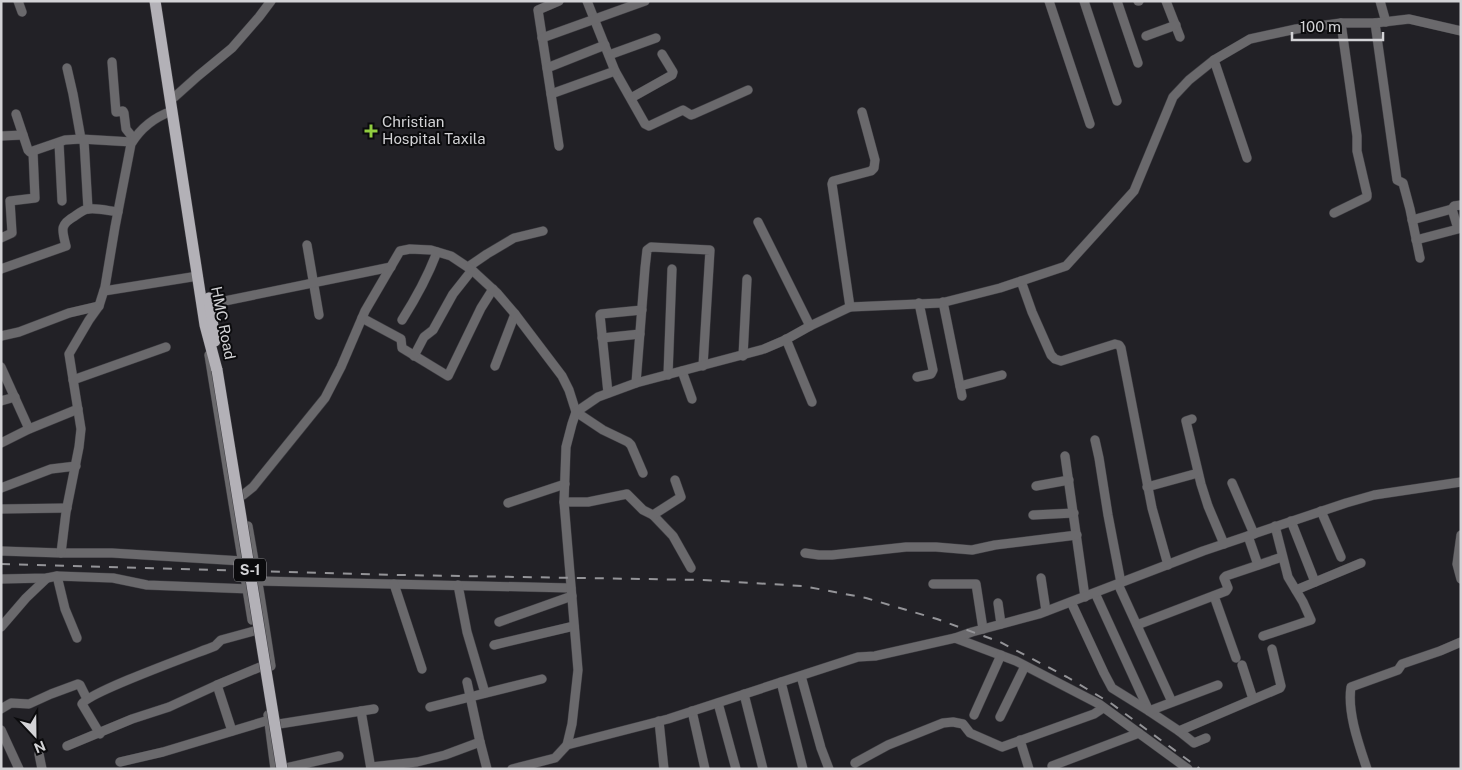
<svg xmlns="http://www.w3.org/2000/svg" width="1462" height="770" viewBox="0 0 1462 770" font-family="'Public Sans',sans-serif">
  <style>
    .lines { fill: none; stroke-linecap: round; stroke-linejoin: round }
    .minor-casing { stroke: #3e3d42; stroke-width: 10 }
    .major-casing { stroke: #3e3d42; stroke-width: 12 }
    .minor { stroke: #6a696c; stroke-width: 9 }
    .major { stroke: #b3b1b7; stroke-width: 11 }
    .rail { stroke: #949498; stroke-width: 2; stroke-dasharray: 9 9; stroke-linecap: butt }
    .major-bridge-casing { stroke: #3e3d42; stroke-width: 12; stroke-linecap: butt }
    .major-bridge { stroke: #b3b1b7; stroke-width: 11 }
    .poi-dot { fill: #91cd40; stroke: #0b0b0d; stroke-width: 2 }
    .labels { text-anchor: middle; stroke-width: 4; stroke-linejoin: round; paint-order: stroke }
    .shield { fill: #0b0b0d; stroke: #97979a; stroke-width: 1 }
    .shield-label { font-size: 14px; font-weight: bold; fill: #d3d3d6 }
    .poi-label { font-size: 15px; fill: #d3d3d6; stroke: #0b0b0d; text-anchor: start }
    .street-label { font-size: 15px; fill: #d3d3d6; stroke: #0b0b0d }
  </style>
  <rect width="100%" height="100%" fill="#222126"/>
  <g class="lines">
    <defs>
      <g id="minor">
        <path d="M18,1L22,12"/>
        <path d="M559,1L538,10L559,146"/>
        <path d="M587,1L615,71L645,124L649,126L683,110L691,115L694,114L748,90"/>
        <path d="M1049,1L1090,124"/>
        <path d="M1084,1L1117,101"/>
        <path d="M1117,1L1138,63"/>
        <path d="M1138,1H1139"/>
        <path d="M1166,1L1180,37"/>
        <path d="M1380,1L1386,22"/>
        <path d="M1375,23L1397,180L1403,183L1410,209L1420,258"/>
        <path d="M1146,36L1176,25"/>
        <path d="M542,38L645,1"/>
        <path d="M609,55L656,38"/>
        <path d="M1214,60L1247,158"/>
        <path d="M112,62L116,112L123,111L124,113L126,129L134,139"/>
        <path d="M67,68L73,94L81,139"/>
        <path d="M547,68L605,45"/>
        <path d="M551,94L615,71"/>
        <path d="M631,98L672,75L673,72L662,54"/>
        <path d="M170,101L198,76L232,48L259,17L271,1"/>
        <path d="M16,114L28,150L30,152L65,140L81,139L132,142"/>
        <path d="M1,136L23,135"/>
        <path d="M84,140L88,209"/>
        <path d="M59,143L62,201"/>
        <path d="M1334,213L1367,197V194L1357,151V136L1341,23"/>
        <path d="M1412,220L1452,209"/>
        <path d="M758,222L810,326"/>
        <path d="M1,238L12,233L10,201L35,198L33,152"/>
        <path d="M1416,240L1458,229L1452,209L1454,206L1461,205"/>
        <path d="M307,245L319,315"/>
        <path d="M468,267L487,254L514,238L543,231"/>
        <path d="M1,269L66,246C62,230 59,225 75,216C79,213 84,209 89,209C98,208 109,211 118,212"/>
        <path d="M1021,281L1032,312L1051,355L1055,359L1061,361L1115,344L1119,345L1121,348L1152,508L1168,565"/>
        <path d="M104,291L198,276"/>
        <path d="M943,302L962,396"/>
        <path d="M210,304L391,267"/>
        <path d="M850,307L832,184L833,181L871,171L874,168L875,160L862,112"/>
        <path d="M362,318L401,339L402,348L448,376L481,308L493,289"/>
        <path d="M402,320C416,298 428,276 437,252"/>
        <path d="M1,336L19,332L69,313L99,306"/>
        <path d="M602,338L640,334"/>
        <path d="M786,339L812,402"/>
        <path d="M209,355L252,620"/>
        <path d="M414,356L424,337L433,330L453,294L472,270"/>
        <path d="M743,356L747,279"/>
        <path d="M495,366L515,314"/>
        <path d="M1,367L29,429"/>
        <path d="M682,371L692,399"/>
        <path d="M668,375L672,269"/>
        <path d="M917,377L931,374L933,370L919,303"/>
        <path d="M73,380L166,347"/>
        <path d="M636,383L645,268L647,250L651,247L710,250L703,366"/>
        <path d="M960,386L1002,375"/>
        <path d="M608,393L600,315L601,314L642,310"/>
        <path d="M1,401L15,397"/>
        <path d="M1192,419L1186,421L1201,484L1208,506L1224,544"/>
        <path d="M1095,440L1099,458L1108,515L1121,583"/>
        <path d="M1,443L29,429L78,409"/>
        <path d="M1065,456L1085,597"/>
        <path d="M1232,483L1254,534"/>
        <path d="M1036,486L1069,480"/>
        <path d="M1147,487L1198,473"/>
        <path d="M1,488L51,469L76,466"/>
        <path d="M243,495L253,487L325,398L341,367L365,311L400,251L410,249L431,250L451,256L472,270L497,293L515,314L562,376L569,390L576,412L603,430L628,442L631,445L643,473"/>
        <path d="M564,502H588L627,494L643,510L653,515L673,536L691,568"/>
        <path d="M508,503L565,484"/>
        <path d="M1,509L67,508"/>
        <path d="M1321,511L1341,557"/>
        <path d="M653,515L681,497L675,480"/>
        <path d="M1033,515L1074,513"/>
        <path d="M1291,521L1315,582"/>
        <path d="M248,526L259,589L271,666"/>
        <path d="M1461,535L1457,564L1461,579"/>
        <path d="M1248,536L1258,565"/>
        <path d="M1,551L61,553H112L242,561"/>
        <path d="M61,553L66,512L79,447L81,429L69,354L89,320L99,306L105,287L115,227L131,144C140,129 155,117 172,111"/>
        <path d="M805,553L819,555H832L906,547H936L972,550L995,545L1077,535"/>
        <path d="M57,576L65,609L77,638"/>
        <path d="M1041,578L1046,611"/>
        <path d="M1,579L47,578L57,576L113,578L147,585L250,589"/>
        <path d="M258,581L571,588"/>
        <path d="M394,584L422,669"/>
        <path d="M933,584H976L983,629"/>
        <path d="M1118,584L1172,702"/>
        <path d="M458,585L467,632L485,693"/>
        <path d="M1296,590L1361,563"/>
        <path d="M1095,593L1149,711L1179,731L1194,743L1206,738"/>
        <path d="M1214,596L1236,658"/>
        <path d="M1071,602L1104,673L1112,688L1149,711L1218,685"/>
        <path d="M998,603L1001,624"/>
        <path d="M499,622L572,596"/>
        <path d="M1137,625L1226,591L1228,588L1224,578L1226,576L1282,557"/>
        <path d="M1,627L26,598L47,578"/>
        <path d="M1263,636L1311,620L1303,602L1288,577L1275,526"/>
        <path d="M955,638L1016,661L1099,704L1188,769"/>
        <path d="M494,645L574,626"/>
        <path d="M1242,665L1253,699"/>
        <path d="M801,676L821,748L829,769"/>
        <path d="M467,682L480,742L487,769"/>
        <path d="M781,682L803,769"/>
        <path d="M217,685L232,731"/>
        <path d="M744,694L763,769"/>
        <path d="M718,703L736,769"/>
        <path d="M430,707L542,679"/>
        <path d="M1,709L11,703L29,704L51,694L78,684L80,685L87,699"/>
        <path d="M361,711L371,769"/>
        <path d="M692,711L705,769"/>
        <path d="M268,715L275,769"/>
        <path d="M974,715L1001,655"/>
        <path d="M1000,717L1025,666"/>
        <path d="M659,721L664,769"/>
        <path d="M279,724L374,709"/>
        <path d="M1,730L19,769"/>
        <path d="M1179,731L1280,688L1281,686L1272,649"/>
        <path d="M100,734L82,704C89,692 195,654 215,646L221,640L254,631"/>
        <path d="M1020,740L1029,769"/>
        <path d="M567,745L572,724L578,670L564,502L566,447L572,424L576,412L598,397L636,383L764,349L785,340L810,326L850,307L941,303L1000,288L1066,266L1134,191L1173,97L1189,80L1214,60L1250,39L1296,29L1341,23H1375L1409,19L1461,31"/>
        <path d="M67,746L132,719L169,707L217,685L260,667"/>
        <path d="M39,754L42,769"/>
        <path d="M120,762L163,752L269,720"/>
        <path d="M855,763L888,745L943,723L953,722L963,724L970,733L1002,747L1094,714L1103,708"/>
        <path d="M1052,766L1139,733"/>
        <path d="M371,767L417,762L445,755L480,742"/>
        <path d="M286,768L339,756"/>
        <path d="M512,769L555,758L567,745L668,719L858,657L875,656L955,638L972,632L1039,614L1203,551L1346,503L1374,495L1461,482"/>
        <path d="M1367,769C1359,745 1347,712 1351,687L1398,670L1402,664L1440,651L1461,642"/>
      </g>
      <g id="major">
        <path d="M155,1L205,325L217,370"/>
        <path d="M209,298L215,341"/>
      </g>
    </defs>
    <use href="#minor" class="minor-casing"/>
    <use href="#major" class="major-casing"/>
    <use href="#minor" class="minor"/>
    <use href="#major" class="major"/>
    <path class="rail" d="M1,564L399,575L703,580L803,586L866,598L937,619L1000,642L1067,677L1112,704L1200,769"/>
    <defs>
      <path id="major-bridge" d="M217,370L282,769"/>
    </defs>
    <use href="#major-bridge" class="major-bridge-casing"/>
    <use href="#major-bridge" class="major-bridge"/>
  </g>
  <path class="poi-dot" d="M368.5 123.5h5v5h5v5h-5v5h-5v-5h-5v-5h5z"/>
  <g class="labels">
    <rect class="shield" x="234" y="558.5" width="32" height="23" rx="4"/>
    <g class="shield-label">
      <text x="250" y="575">S-1</text>
    </g>
    <g class="poi-label">
      <text x="382" y="127">Christian<tspan x="382" dy="17">Hospital Taxila</tspan></text>
    </g>
    <g class="street-label">
      <text transform="translate(223 323) rotate(79)" y="5">HMC Road</text>
    </g>
  </g>
  <rect width="1462" height="770" fill="none" stroke="#d3d3d6" stroke-width="5"/>
  <g transform="translate(35 735) rotate(158)" stroke="#0b0b0d" stroke-width="4" paint-order="stroke">
  <path d="M0-4L9 19L0 12L-9 19Z" fill="#d3d3d6"/>
  <text y="-8" font-size="14" font-weight="bold" text-anchor="middle" fill="#d3d3d6">N</text>
  </g>
  <path d="M1292 32v8h91v-8" fill="none" stroke="#d3d3d6" stroke-width="2.5"/>
  <text x="1300" y="32" font-size="15" fill="#d3d3d6" stroke="#0b0b0d" stroke-width="4" paint-order="stroke">100 m</text>
</svg>
